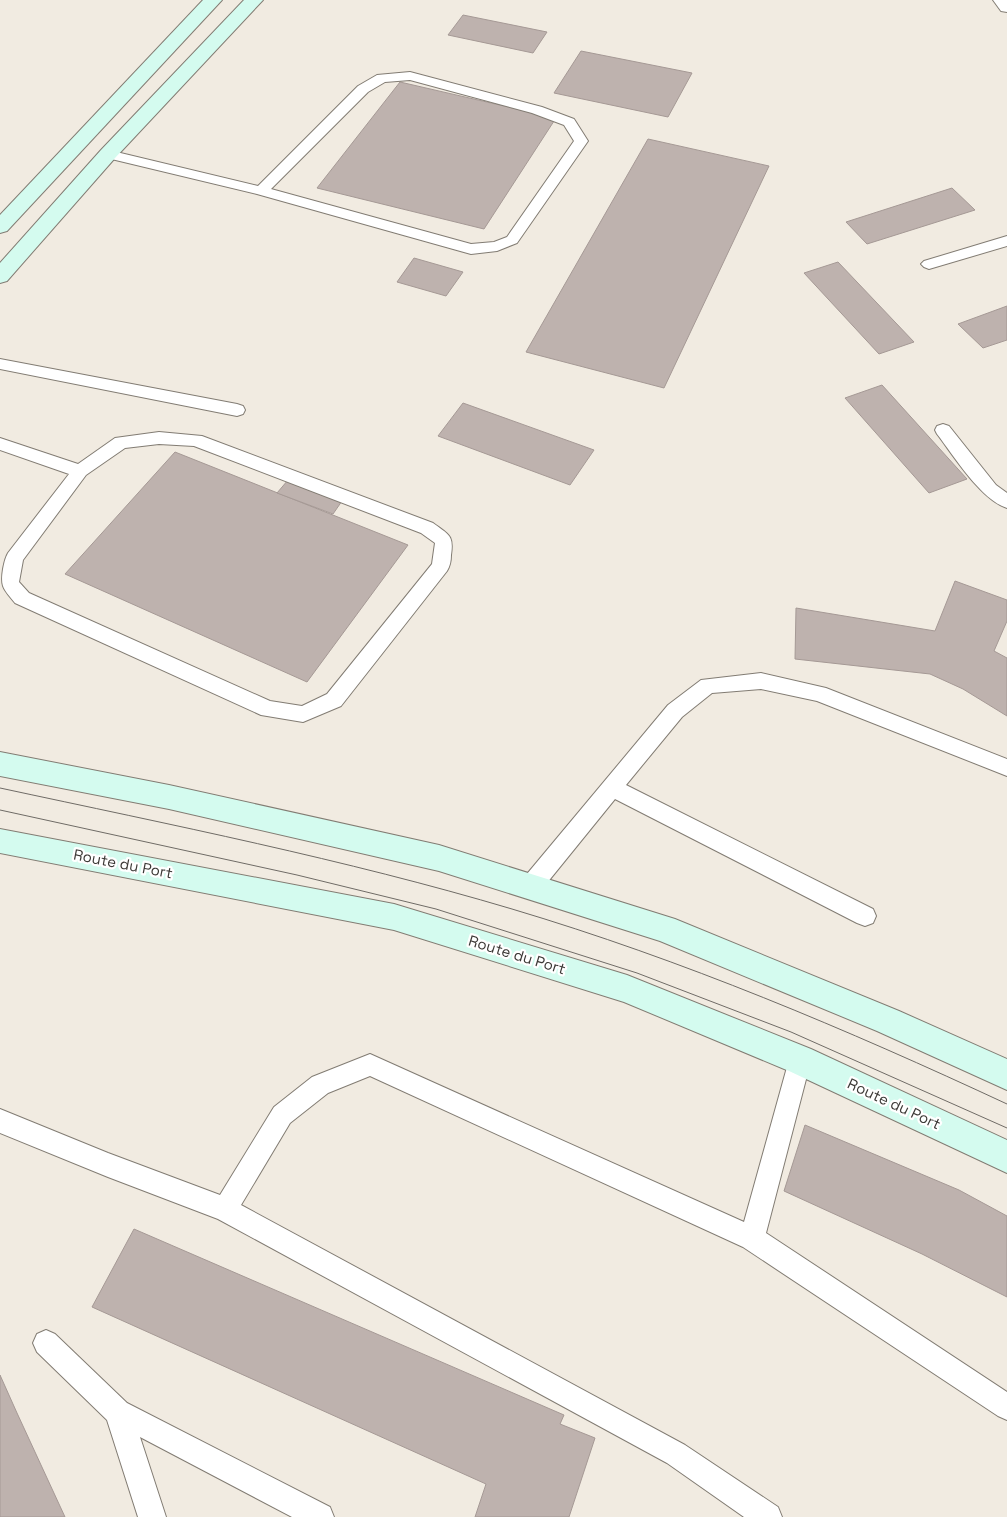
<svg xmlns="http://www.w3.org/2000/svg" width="1007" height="1517" viewBox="0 0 1007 1517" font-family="'Space Grotesk',sans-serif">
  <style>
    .building { fill: #beb2ae; stroke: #a59995 }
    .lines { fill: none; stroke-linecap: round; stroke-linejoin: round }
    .lane-casing { stroke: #827c73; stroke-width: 2 }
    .street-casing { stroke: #827c73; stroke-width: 2 }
    .secondary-casing { stroke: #827c73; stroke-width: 2 }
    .lane { fill: #fff; fill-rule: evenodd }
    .street { fill: #fff; fill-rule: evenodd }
    .secondary { fill: #d4fbef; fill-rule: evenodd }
    .tram { stroke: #6f6b66; stroke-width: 1 }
    .labels { text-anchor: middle; stroke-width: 4.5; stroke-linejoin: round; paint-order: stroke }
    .street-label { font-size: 15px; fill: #3c3936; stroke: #fff }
  </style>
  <rect width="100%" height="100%" fill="#f1ebe1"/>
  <g class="building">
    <path d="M463,15L547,32L533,53L448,35Z"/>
    <path d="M581,51L692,73L668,117L554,93Z"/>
    <path d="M400,82L556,118L484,229L317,188Z"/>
    <path d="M648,139L769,166L664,388L526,352Z"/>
    <path d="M952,188L975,210L867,244L846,222Z"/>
    <path d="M414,258L463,272L446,296L397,282Z"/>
    <path d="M838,262L914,342L879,354L804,273Z"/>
    <path d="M1007,306V340L983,348L958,324Z"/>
    <path d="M882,385L967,479L929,493L845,398Z"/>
    <path d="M463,403L594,450L570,485L438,436Z"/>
    <path d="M175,452L408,545L307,682L65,574Z"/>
    <path d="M288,480L342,501L333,514L277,493Z"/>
    <path d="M955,581L1007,600V621L994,651L1007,658V716L963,689L930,674L795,659L796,608L935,631Z"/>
    <path d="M805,1125L959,1190L1007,1216V1297L922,1254L784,1191Z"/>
    <path d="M134,1229L564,1415L560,1424L595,1438L569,1517H475L486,1484L92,1307Z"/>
    <path d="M0,1375L17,1413L65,1517H0Z"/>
  </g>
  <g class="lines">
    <defs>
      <g id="lane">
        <path d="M410,72L542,107L574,119L588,141L517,243L497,251L471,254L257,194L103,157L101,154L103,151L108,150L258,186L358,86L377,75ZM410,80L532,113L564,125L574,141L507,237L494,242L471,244L271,189L368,92L385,82Z"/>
        <path d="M1007,236V246L929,269L924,267L921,264L924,261Z"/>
        <path d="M0,359L237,404L243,406L245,410L243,414L237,416L0,369Z"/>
        <path d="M943,424L949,426L996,485L1007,493V508C981,500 954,456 937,434L935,430L937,426Z"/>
        <path d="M159,432L202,436L433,523C449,535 454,535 451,555C451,561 450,566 447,571L341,706L303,722L261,715L15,603C4,589 0,588 3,569C4,564 5,558 8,553L69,474L0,450V438L78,464L115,438ZM159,444L194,446L421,533L435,543L432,564L327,694L302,706L270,701L29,593L19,582L23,560L86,475L125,448Z"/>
        <path d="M761,673L826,688L1007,759V776L817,701L761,689L712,693L682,717L626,785L873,909L876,916L873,923L865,926L857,923L615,799L538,894L530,896L522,894L519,887L522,880L668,705L701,680Z"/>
        <path d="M800,1049L808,1052L811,1060L766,1233L1007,1392V1420L998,1416L743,1247L370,1076L328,1093L290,1123L241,1205L685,1445L778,1507L782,1517H744L667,1463L218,1219L108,1177L0,1133V1109L108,1153L220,1195L274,1107L312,1077L370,1054L744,1222L789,1060L792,1052Z"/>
        <path d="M46,1330L55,1334L127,1403L330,1507L334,1517H292L140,1437L166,1517H138L107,1420L37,1352L33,1343L37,1334Z"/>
      </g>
      <path id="street" d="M993,0H1007V12L1001,11Z"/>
      <g id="secondary">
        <path d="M203,0H222L7,231L0,233V215Z"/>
        <path d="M244,0H263L115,158L7,281L0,283V263L101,150Z"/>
        <path d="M0,752L169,785L439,845L675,919L899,1011L1007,1059V1090L877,1031L660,941L439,871L169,809L0,776Z"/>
        <path d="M0,829L394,904L627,975L811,1049L1007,1140V1173L789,1071L624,1002L394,930L0,853Z"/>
      </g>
    </defs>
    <use href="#lane" class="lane-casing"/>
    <use href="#street" class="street-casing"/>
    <use href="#secondary" class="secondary-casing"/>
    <use href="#lane" class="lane"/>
    <use href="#street" class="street"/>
    <use href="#secondary" class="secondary"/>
    <g class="tram">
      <path d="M0,788C172,825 344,859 512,909C683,960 846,1029 1007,1104"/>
      <path d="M0,810L297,875L436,909L637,973L791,1032L1007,1128"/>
    </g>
  </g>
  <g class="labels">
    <g class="street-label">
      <text transform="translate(123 864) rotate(11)" y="5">Route du Port</text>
      <text transform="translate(517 955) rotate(17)" y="5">Route du Port</text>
      <text transform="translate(894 1104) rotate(25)" y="5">Route du Port</text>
    </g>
  </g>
</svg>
